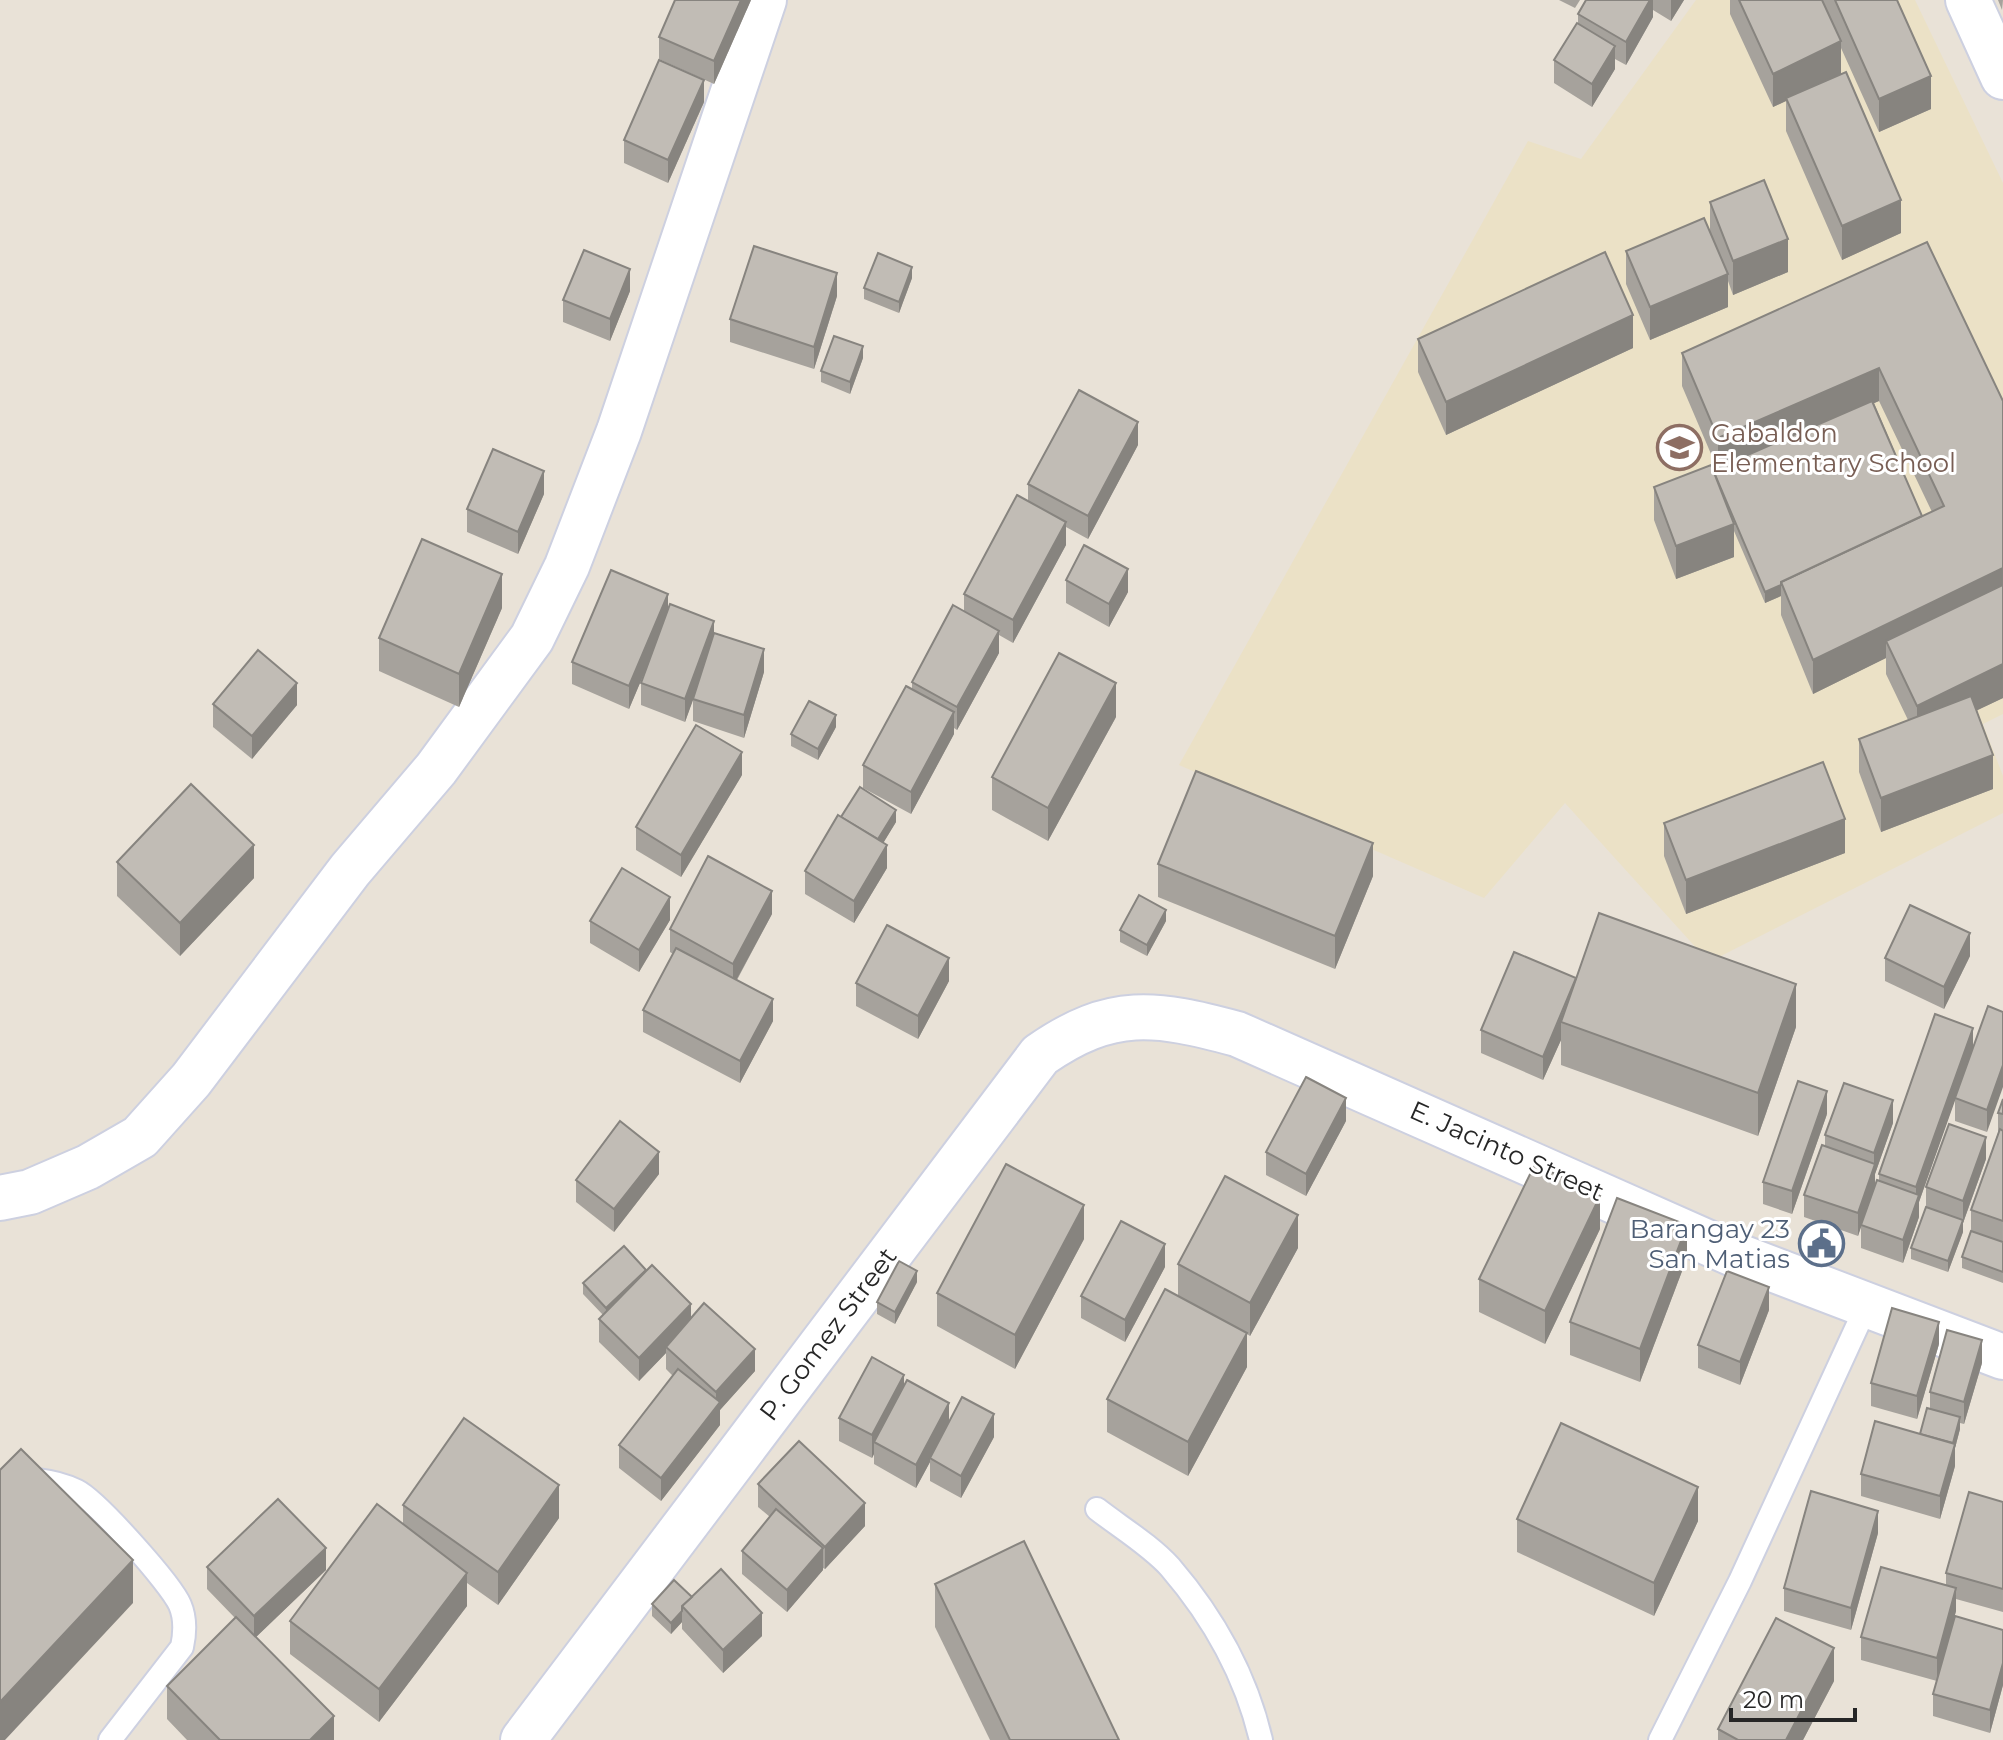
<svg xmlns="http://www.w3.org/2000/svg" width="2003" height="1740" viewBox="0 0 2003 1740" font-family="Montserrat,sans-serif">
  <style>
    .education { fill: #ebe1c6 }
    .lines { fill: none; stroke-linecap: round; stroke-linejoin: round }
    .lane-casing { stroke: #cdd0e0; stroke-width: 26 }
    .street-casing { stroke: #cdd0e0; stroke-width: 48 }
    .secondary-casing { stroke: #cdd0e0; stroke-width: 48 }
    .lane { stroke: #fff; stroke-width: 22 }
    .street { stroke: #fff; stroke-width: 44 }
    .secondary { stroke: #fff; stroke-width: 44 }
    .wall { fill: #a6a29c; fill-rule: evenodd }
    .shaded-wall { fill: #87847f }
    .building { fill: #c1bcb5; stroke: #87847f; stroke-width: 2 }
    .labels { text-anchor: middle; stroke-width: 6; stroke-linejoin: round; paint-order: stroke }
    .education-label { font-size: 26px; fill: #785e54; stroke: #fff; text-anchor: start }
    .street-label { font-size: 26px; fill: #262626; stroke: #fff }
    .service-label { font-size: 26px; fill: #4e5e75; stroke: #fff; text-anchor: end }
  </style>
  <rect width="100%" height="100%" fill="#e9e2d7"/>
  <path class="education" d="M1696,0H1915L2003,183V714L1983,724L2003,776V813L1709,962L1565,803L1484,898L1179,765L1528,141L1581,159Z"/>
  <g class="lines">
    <defs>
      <g id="lane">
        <path d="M0,1486C22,1474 56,1481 77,1491C97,1501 171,1584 180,1605C186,1619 185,1633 182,1647L110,1740"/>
        <path d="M1097,1509C1120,1527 1150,1545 1170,1567C1213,1617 1246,1676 1261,1740"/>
        <path d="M1660,1740L1740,1581L1866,1307"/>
      </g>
      <path id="street" d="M0,1198L30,1192L88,1167L140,1137L191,1080L350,870L436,769L532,638L567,566L619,431L764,0"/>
      <g id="secondary">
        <path d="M1968,0L2003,77"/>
        <path d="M523,1740L1040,1055C1112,1005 1155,1012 1237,1034L1738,1256L2003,1357"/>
      </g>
    </defs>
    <use href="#lane" class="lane-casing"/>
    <use href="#street" class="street-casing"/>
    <use href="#secondary" class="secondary-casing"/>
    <use href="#lane" class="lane"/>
    <use href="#street" class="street"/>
    <use href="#secondary" class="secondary"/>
  </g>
  <g class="wall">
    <path d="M751,0L714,84L659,59V37Z"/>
    <path d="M1559,0H1580L1575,8Z"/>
    <path d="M1586,0H1684L1671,21L1653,10V17L1626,65L1615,59V69L1592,107L1554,83V60L1578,23V14Z"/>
    <path d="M1730,0H1897L1931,109L1879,132L1841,48V74L1901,233L1842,260L1786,131V101L1773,107L1730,14Z"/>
    <path d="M1998,0H2003L2002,10Z"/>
    <path d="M704,102L668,183L624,163V140Z"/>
    <path d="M1710,202L1788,272L1733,295L1728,281V307L1650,340L1626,284V251L1710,231Z"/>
    <path d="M1927,242L2003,401V698L1977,710L1993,789L1881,832L1859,772V739L1908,720L1886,674V658L1813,694L1781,615V596L1765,603L1734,531V557L1676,579L1654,520V487L1717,468L1682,386V353ZM1879,401L1932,512L1922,516L1874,403Z"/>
    <path d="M912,278L899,313L864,299V288Z"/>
    <path d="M630,291L610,341L563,322V300Z"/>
    <path d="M837,296L814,369L730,342V319Z"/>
    <path d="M1418,339L1633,348L1446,435L1418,372Z"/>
    <path d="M863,358L850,394L821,382V371Z"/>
    <path d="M1138,445L1088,539L1066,527V545L1013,643L999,635V653L957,730L954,728V734L911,814L863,788V765L912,689V682L964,612V594L1028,502V484Z"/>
    <path d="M544,494L518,554L467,532V509Z"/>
    <path d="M1066,580L1128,592L1109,627L1066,603Z"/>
    <path d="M502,608L459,707L379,671V638Z"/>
    <path d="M668,612L714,633L764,672L744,738L693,721V699L685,722L641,705V683L652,654L629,709L572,684V662Z"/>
    <path d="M213,704L297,705L252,759L213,727Z"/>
    <path d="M1116,717L1048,841L992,810V777Z"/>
    <path d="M836,727L818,760L791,746V734Z"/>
    <path d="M742,775L681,877L636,850V827Z"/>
    <path d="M841,817L896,822L883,843L887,868L854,923L805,894V871Z"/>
    <path d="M1664,823L1845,853L1686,914L1664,856Z"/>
    <path d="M117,862L254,878L180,956L117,896Z"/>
    <path d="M1158,864L1373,876L1335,969L1158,897Z"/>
    <path d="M772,914L737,980L773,1021L740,1083L643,1032V1010L673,954L670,952V929Z"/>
    <path d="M670,920L639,972L590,943V921Z"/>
    <path d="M1166,921L1147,956L1120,942V930Z"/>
    <path d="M1970,956L1944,1009L1885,981V958Z"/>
    <path d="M1576,978L1796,1027L1758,1136L1561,1065V1040L1543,1080L1481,1053V1030Z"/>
    <path d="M949,981L918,1039L856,1006V983Z"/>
    <path d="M1988,1006L1987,1132L1955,1121V1099L1919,1202V1217L1903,1263L1861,1248V1226L1858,1236L1804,1217V1195L1825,1146V1135L1893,1123L1875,1174V1186L1879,1181V1174L1973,1049Z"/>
    <path d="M2003,1099V1283L1962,1268V1257L1971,1231V1210L1998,1133V1113Z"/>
    <path d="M1827,1114L1792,1214L1763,1204V1182Z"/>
    <path d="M1346,1121L1306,1196L1266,1175V1152Z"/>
    <path d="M1986,1159L1963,1223V1232L1948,1272L1911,1259V1248L1926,1207V1187Z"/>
    <path d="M659,1174L614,1232L576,1202V1180Z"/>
    <path d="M1600,1229L1545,1344L1479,1312V1279Z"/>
    <path d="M1084,1239L1015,1369L937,1326V1293Z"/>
    <path d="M1298,1248L1250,1336L1247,1334V1367L1188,1476L1107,1432V1399L1178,1296V1264Z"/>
    <path d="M1687,1258L1640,1382L1570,1355V1322Z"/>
    <path d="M1165,1267L1125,1342L1081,1318V1296Z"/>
    <path d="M917,1282L895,1324L877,1314V1302Z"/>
    <path d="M583,1283L691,1318L755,1371L720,1410V1425L661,1501L619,1468V1445L673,1376L666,1369V1353L639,1381L599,1342V1319L603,1315L583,1294Z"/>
    <path d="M1769,1310L1740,1385L1698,1368V1345Z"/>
    <path d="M1939,1344L1917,1419L1871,1406V1383Z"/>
    <path d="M1982,1363L1964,1424L1960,1423V1429L1955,1448V1466L1940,1519L1861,1496V1474L1920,1434L1930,1409V1392Z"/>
    <path d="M904,1385L949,1422L994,1437L961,1498L930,1481V1462L916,1488L874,1464V1454L872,1458L839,1441V1418Z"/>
    <path d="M758,1484L865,1526L825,1569L823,1568V1570L787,1612L742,1574V1551L770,1517L758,1507Z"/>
    <path d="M2003,1502V1612L1956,1599V1611L1944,1653L2003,1630V1685L1990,1733L1933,1716V1694L1937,1681L1861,1660V1637L1946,1586V1573Z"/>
    <path d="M403,1505L559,1518L498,1605L467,1583V1606L379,1722L290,1654V1621L403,1523Z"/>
    <path d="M1517,1519L1698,1521L1654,1616L1517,1552Z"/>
    <path d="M1878,1533L1851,1630L1784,1611V1588Z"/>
    <path d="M207,1567L326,1570L256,1637L334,1740H187L167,1719V1686L235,1618L207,1589Z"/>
    <path d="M935,1584L1119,1740H990L935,1627Z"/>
    <path d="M692,1597L762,1636L723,1673L682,1629V1622L671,1634L652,1616V1604Z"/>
    <path d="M1834,1681L1803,1740H1718V1729Z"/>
  </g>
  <g class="shaded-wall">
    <path d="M741,0H751L714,84V61Z"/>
    <path d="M1650,0H1653V17L1626,65V42Z"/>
    <path d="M1671,0H1684L1671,21Z"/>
    <path d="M1841,41V75L1786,98V101L1773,107V74Z"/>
    <path d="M1615,46V69L1592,107V84Z"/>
    <path d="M1931,76V109L1879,132V99Z"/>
    <path d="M704,80V102L668,183V160Z"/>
    <path d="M1901,200V233L1842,260V226Z"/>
    <path d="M1788,239V272L1733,295V261Z"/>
    <path d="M912,267V278L899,313V302Z"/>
    <path d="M630,269V291L610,341V319Z"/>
    <path d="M837,273V296L814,369V347Z"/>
    <path d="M1728,274V307L1650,340V307Z"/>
    <path d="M1633,315V348L1446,435V402Z"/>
    <path d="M863,346V358L850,394V382Z"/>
    <path d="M1879,368V401L1718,471V438Z"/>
    <path d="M1138,422V445L1088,539V516Z"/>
    <path d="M544,471V494L518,554V532Z"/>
    <path d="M1066,522V545L1013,643V620Z"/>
    <path d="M1734,524V557L1676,579V546Z"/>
    <path d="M2003,568V601L1886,641V658L1813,694V660Z"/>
    <path d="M1128,569V592L1109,627V604Z"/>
    <path d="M502,574V608L459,707V674Z"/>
    <path d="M1781,585V596L1765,603V592Z"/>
    <path d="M668,594V617L629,709V686Z"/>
    <path d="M714,621V643L685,722V699Z"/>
    <path d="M999,631V653L957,730V707Z"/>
    <path d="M764,649V672L744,738V715Z"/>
    <path d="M2003,664V698L1917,739V706Z"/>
    <path d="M297,683V705L252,759V736Z"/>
    <path d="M1116,683V717L1048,841V808Z"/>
    <path d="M954,712V734L911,814V792Z"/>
    <path d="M836,715V727L818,760V749Z"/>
    <path d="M742,752V775L681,877V855Z"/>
    <path d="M1993,755V789L1881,832V798Z"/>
    <path d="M896,810V822L876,855V843Z"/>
    <path d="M1845,819V853L1686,914V880Z"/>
    <path d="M1373,843V876L1335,969V936Z"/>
    <path d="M254,845V878L180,956V923Z"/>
    <path d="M887,845V868L854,923V901Z"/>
    <path d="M772,891V914L733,986V964Z"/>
    <path d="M670,897V920L639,972V950Z"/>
    <path d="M1166,910V921L1147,956V945Z"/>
    <path d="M1970,933V956L1944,1009V987Z"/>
    <path d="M949,958V981L918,1039V1016Z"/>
    <path d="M1577,979L1561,1022V1040L1543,1080V1057Z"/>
    <path d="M1796,984V1027L1758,1136V1093Z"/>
    <path d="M773,999V1021L740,1083V1061Z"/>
    <path d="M1973,1028V1050L1919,1202V1217L1903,1263V1240L1916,1203V1187Z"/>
    <path d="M2003,1065V1087L1987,1132V1110Z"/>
    <path d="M1827,1091V1114L1792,1214V1191Z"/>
    <path d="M1346,1098V1121L1306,1196V1174Z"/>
    <path d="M1893,1100V1123L1875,1174V1186L1858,1236V1213L1874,1166V1153Z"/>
    <path d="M1986,1137V1159L1963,1223V1232L1948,1272V1261L1963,1221V1201Z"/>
    <path d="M659,1152V1174L614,1232V1209Z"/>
    <path d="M1600,1196V1229L1545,1344V1311Z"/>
    <path d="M1084,1205V1239L1015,1369V1335Z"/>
    <path d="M1298,1215V1248L1250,1336V1303Z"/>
    <path d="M1687,1225V1258L1640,1382V1349Z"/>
    <path d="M1165,1244V1267L1125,1342V1320Z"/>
    <path d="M646,1270L606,1319V1308Z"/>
    <path d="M917,1271V1282L895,1324V1312Z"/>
    <path d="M1769,1287V1310L1740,1385V1362Z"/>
    <path d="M691,1304V1327L666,1347V1353L639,1381V1358Z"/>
    <path d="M1939,1322V1344L1917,1419V1396Z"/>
    <path d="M1247,1333V1367L1188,1476V1442Z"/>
    <path d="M1982,1340V1363L1964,1424V1402Z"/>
    <path d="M755,1349V1371L720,1410V1425L661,1501V1478L716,1408V1392Z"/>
    <path d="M904,1375V1398L874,1442V1454L872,1458V1435Z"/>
    <path d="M949,1403V1425L930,1458V1462L916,1488V1465Z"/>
    <path d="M994,1414V1437L961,1498V1476Z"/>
    <path d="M1960,1417V1429L1955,1448V1466L1940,1519V1496Z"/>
    <path d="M559,1485V1518L498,1605V1572Z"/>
    <path d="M1698,1487V1521L1654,1616V1583Z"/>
    <path d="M865,1503V1526L825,1569V1547Z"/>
    <path d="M1878,1511V1533L1851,1630V1608Z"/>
    <path d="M326,1548V1570L254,1639V1616Z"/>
    <path d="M823,1548V1570L787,1612V1590Z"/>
    <path d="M133,1560V1603L5,1740H0V1702Z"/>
    <path d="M467,1573V1606L379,1722V1689Z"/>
    <path d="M1956,1588V1611L1937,1681V1658Z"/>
    <path d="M682,1611V1622L671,1634V1623Z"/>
    <path d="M762,1613V1636L723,1673V1650Z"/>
    <path d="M1834,1648V1681L1803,1740H1786Z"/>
    <path d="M2003,1663V1685L1990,1733V1710Z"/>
    <path d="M334,1716V1740H310Z"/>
  </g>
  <g class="building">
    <path d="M675,0H741L714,61L659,37Z"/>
    <path d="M1586,0H1650L1626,42L1578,14Z"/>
    <path d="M1739,0H1822L1841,41L1773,74Z"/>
    <path d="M1835,0H1897L1931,76L1879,99Z"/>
    <path d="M1577,23L1615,46L1592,84L1554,60Z"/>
    <path d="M659,60L704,80L668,160L624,140Z"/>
    <path d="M1846,72L1901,200L1842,226L1786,98Z"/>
    <path d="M1764,180L1788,239L1733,261L1710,202Z"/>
    <path d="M1704,218L1728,274L1650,307L1626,251Z"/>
    <path d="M1927,242L2003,401V568L1813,660L1781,582L1944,506L1879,368L1718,438L1682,353Z"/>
    <path d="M754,246L837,273L814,347L730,319Z"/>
    <path d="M584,250L630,269L610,319L563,300Z"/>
    <path d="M1605,252L1633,315L1446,402L1418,339Z"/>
    <path d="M878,253L912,267L899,302L864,288Z"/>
    <path d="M834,336L863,346L850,382L821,371Z"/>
    <path d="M1079,390L1138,422L1088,516L1028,484Z"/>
    <path d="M1872,401L1922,516L1781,582V585L1765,592L1713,470Z"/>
    <path d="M493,449L544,471L518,532L467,509Z"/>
    <path d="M1711,465L1734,524L1676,546L1654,487Z"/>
    <path d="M1017,495L1066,522L1013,620L964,594Z"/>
    <path d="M422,539L502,574L459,674L379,638Z"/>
    <path d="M1084,545L1128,569L1109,604L1066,580Z"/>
    <path d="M611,570L668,594L629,686L572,662Z"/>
    <path d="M2003,585V664L1917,706L1886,641Z"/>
    <path d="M670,604L714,621L685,699L641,683Z"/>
    <path d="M953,605L999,631L957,707L912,682Z"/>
    <path d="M714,633L764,649L744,715L693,699Z"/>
    <path d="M258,650L297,683L252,736L213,704Z"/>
    <path d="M1059,653L1116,683L1048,808L992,777Z"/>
    <path d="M906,686L954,712L911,792L863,765Z"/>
    <path d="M1971,696L1993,755L1881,798L1859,739Z"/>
    <path d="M809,701L836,715L818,749L791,734Z"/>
    <path d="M696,725L742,752L681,855L636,827Z"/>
    <path d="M1823,762L1845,819L1686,880L1664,823Z"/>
    <path d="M1196,771L1373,843L1335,936L1158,864Z"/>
    <path d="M191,784L254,845L180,923L117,862Z"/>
    <path d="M860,787L896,810L878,839L841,817Z"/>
    <path d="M838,815L887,845L854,901L805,871Z"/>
    <path d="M708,856L772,891L733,964L670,929Z"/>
    <path d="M622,868L670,897L639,950L590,921Z"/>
    <path d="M1139,895L1166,910L1147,945L1120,930Z"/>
    <path d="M1910,905L1970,933L1944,987L1885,958Z"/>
    <path d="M1599,913L1796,984L1758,1093L1561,1022Z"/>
    <path d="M887,925L949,958L918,1016L856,983Z"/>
    <path d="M676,948L773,999L740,1061L643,1010Z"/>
    <path d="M1514,952L1576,978L1543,1057L1481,1030Z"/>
    <path d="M1988,1006L2003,1012V1065L1987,1110L1955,1098Z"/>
    <path d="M1935,1014L1973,1028L1916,1187L1879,1174Z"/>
    <path d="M1306,1077L1346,1098L1306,1174L1266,1152Z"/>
    <path d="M1798,1081L1827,1091L1792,1191L1763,1182Z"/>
    <path d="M1844,1083L1893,1100L1874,1153L1825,1135Z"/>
    <path d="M2003,1099V1114L1998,1113Z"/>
    <path d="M620,1121L659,1152L614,1209L576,1180Z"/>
    <path d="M1949,1124L1986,1137L1963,1201L1926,1187Z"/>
    <path d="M2000,1129L2003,1131V1221L1971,1210Z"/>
    <path d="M1822,1145L1875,1164L1858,1213L1804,1195Z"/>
    <path d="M1006,1164L1084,1205L1015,1335L937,1293Z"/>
    <path d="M1535,1164L1600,1196L1545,1311L1479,1279Z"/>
    <path d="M1225,1176L1298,1215L1250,1303L1178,1264Z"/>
    <path d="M1877,1180L1919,1195L1903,1240L1861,1225Z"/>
    <path d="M1617,1198L1687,1225L1640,1349L1570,1322Z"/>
    <path d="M1926,1207L1963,1220L1948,1261L1911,1248Z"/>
    <path d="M1121,1221L1165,1244L1125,1320L1081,1296Z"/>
    <path d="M1971,1231L2003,1242V1272L1962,1257Z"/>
    <path d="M624,1246L646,1270L606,1308L583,1283Z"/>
    <path d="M899,1261L917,1271L895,1312L877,1302Z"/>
    <path d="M652,1265L691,1304L639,1358L599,1319Z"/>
    <path d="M1727,1271L1769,1287L1740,1362L1698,1345Z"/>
    <path d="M1165,1289L1247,1333L1188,1442L1107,1399Z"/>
    <path d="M704,1303L755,1349L716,1392L666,1347Z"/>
    <path d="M1892,1308L1939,1322L1917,1396L1871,1383Z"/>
    <path d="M1947,1330L1982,1340L1964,1402L1930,1392Z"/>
    <path d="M872,1357L904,1375L872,1435L839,1418Z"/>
    <path d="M678,1369L720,1402L661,1478L619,1445Z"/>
    <path d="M907,1380L949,1403L916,1465L874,1442Z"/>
    <path d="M962,1397L994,1414L961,1476L930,1458Z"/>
    <path d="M1927,1408L1960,1417L1953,1443L1920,1434Z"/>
    <path d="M464,1418L559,1485L498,1572L403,1505Z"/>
    <path d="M1875,1421L1955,1444L1940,1496L1861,1474Z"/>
    <path d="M1561,1423L1698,1487L1654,1583L1517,1519Z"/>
    <path d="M799,1441L865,1503L825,1547L758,1484Z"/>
    <path d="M21,1449L133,1560L0,1702V1470Z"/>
    <path d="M1811,1491L1878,1511L1851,1608L1784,1588Z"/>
    <path d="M1969,1492L2003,1502V1589L1946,1573Z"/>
    <path d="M278,1499L326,1548L254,1616L207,1567Z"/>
    <path d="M377,1504L467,1573L379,1689L290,1621Z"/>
    <path d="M776,1509L823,1548L787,1590L742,1551Z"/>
    <path d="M1024,1541L1119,1740H1010L935,1584Z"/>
    <path d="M1881,1567L1956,1588L1937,1658L1861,1637Z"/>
    <path d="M721,1569L762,1613L723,1650L682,1606Z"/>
    <path d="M674,1580L692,1597L682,1606V1611L671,1623L652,1604Z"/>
    <path d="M1955,1616L2003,1630V1663L1990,1710L1933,1694Z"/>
    <path d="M236,1617L334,1716L310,1740H220L167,1686Z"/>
    <path d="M1776,1618L1834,1648L1786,1740H1738L1718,1729Z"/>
  </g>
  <defs>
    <symbol id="school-ring" viewBox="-11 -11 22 22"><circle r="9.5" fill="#fff" stroke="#8d6e63" stroke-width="1.5"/><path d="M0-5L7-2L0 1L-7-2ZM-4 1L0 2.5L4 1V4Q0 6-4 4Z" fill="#8d6e63"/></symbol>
    <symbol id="civic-ring" viewBox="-11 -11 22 22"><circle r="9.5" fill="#fff" stroke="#5c6f8a" stroke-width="1.5"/><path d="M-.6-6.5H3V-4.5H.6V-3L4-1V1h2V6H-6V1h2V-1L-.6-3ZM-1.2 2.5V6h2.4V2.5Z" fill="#5c6f8a"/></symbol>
  </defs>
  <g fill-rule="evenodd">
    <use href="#school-ring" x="1654" y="422" width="51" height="51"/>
    <use href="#civic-ring" x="1796" y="1218" width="51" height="51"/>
  </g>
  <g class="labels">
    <g class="education-label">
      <text x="1711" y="442">Gabaldon<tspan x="1711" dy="30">Elementary School</tspan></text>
    </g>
    <g class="street-label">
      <text transform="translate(1507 1151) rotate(24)" y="9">E. Jacinto Street</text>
      <text transform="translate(828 1334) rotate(-53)" y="9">P. Gomez Street</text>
    </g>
    <g class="service-label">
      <text x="1790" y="1238">Barangay 23<tspan x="1790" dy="30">San Matias</tspan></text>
    </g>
  </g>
  <path d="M1731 1708v12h124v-12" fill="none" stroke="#262626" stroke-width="4"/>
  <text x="1743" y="1708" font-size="24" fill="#262626" stroke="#ffffff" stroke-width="6" paint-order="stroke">20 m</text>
</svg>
